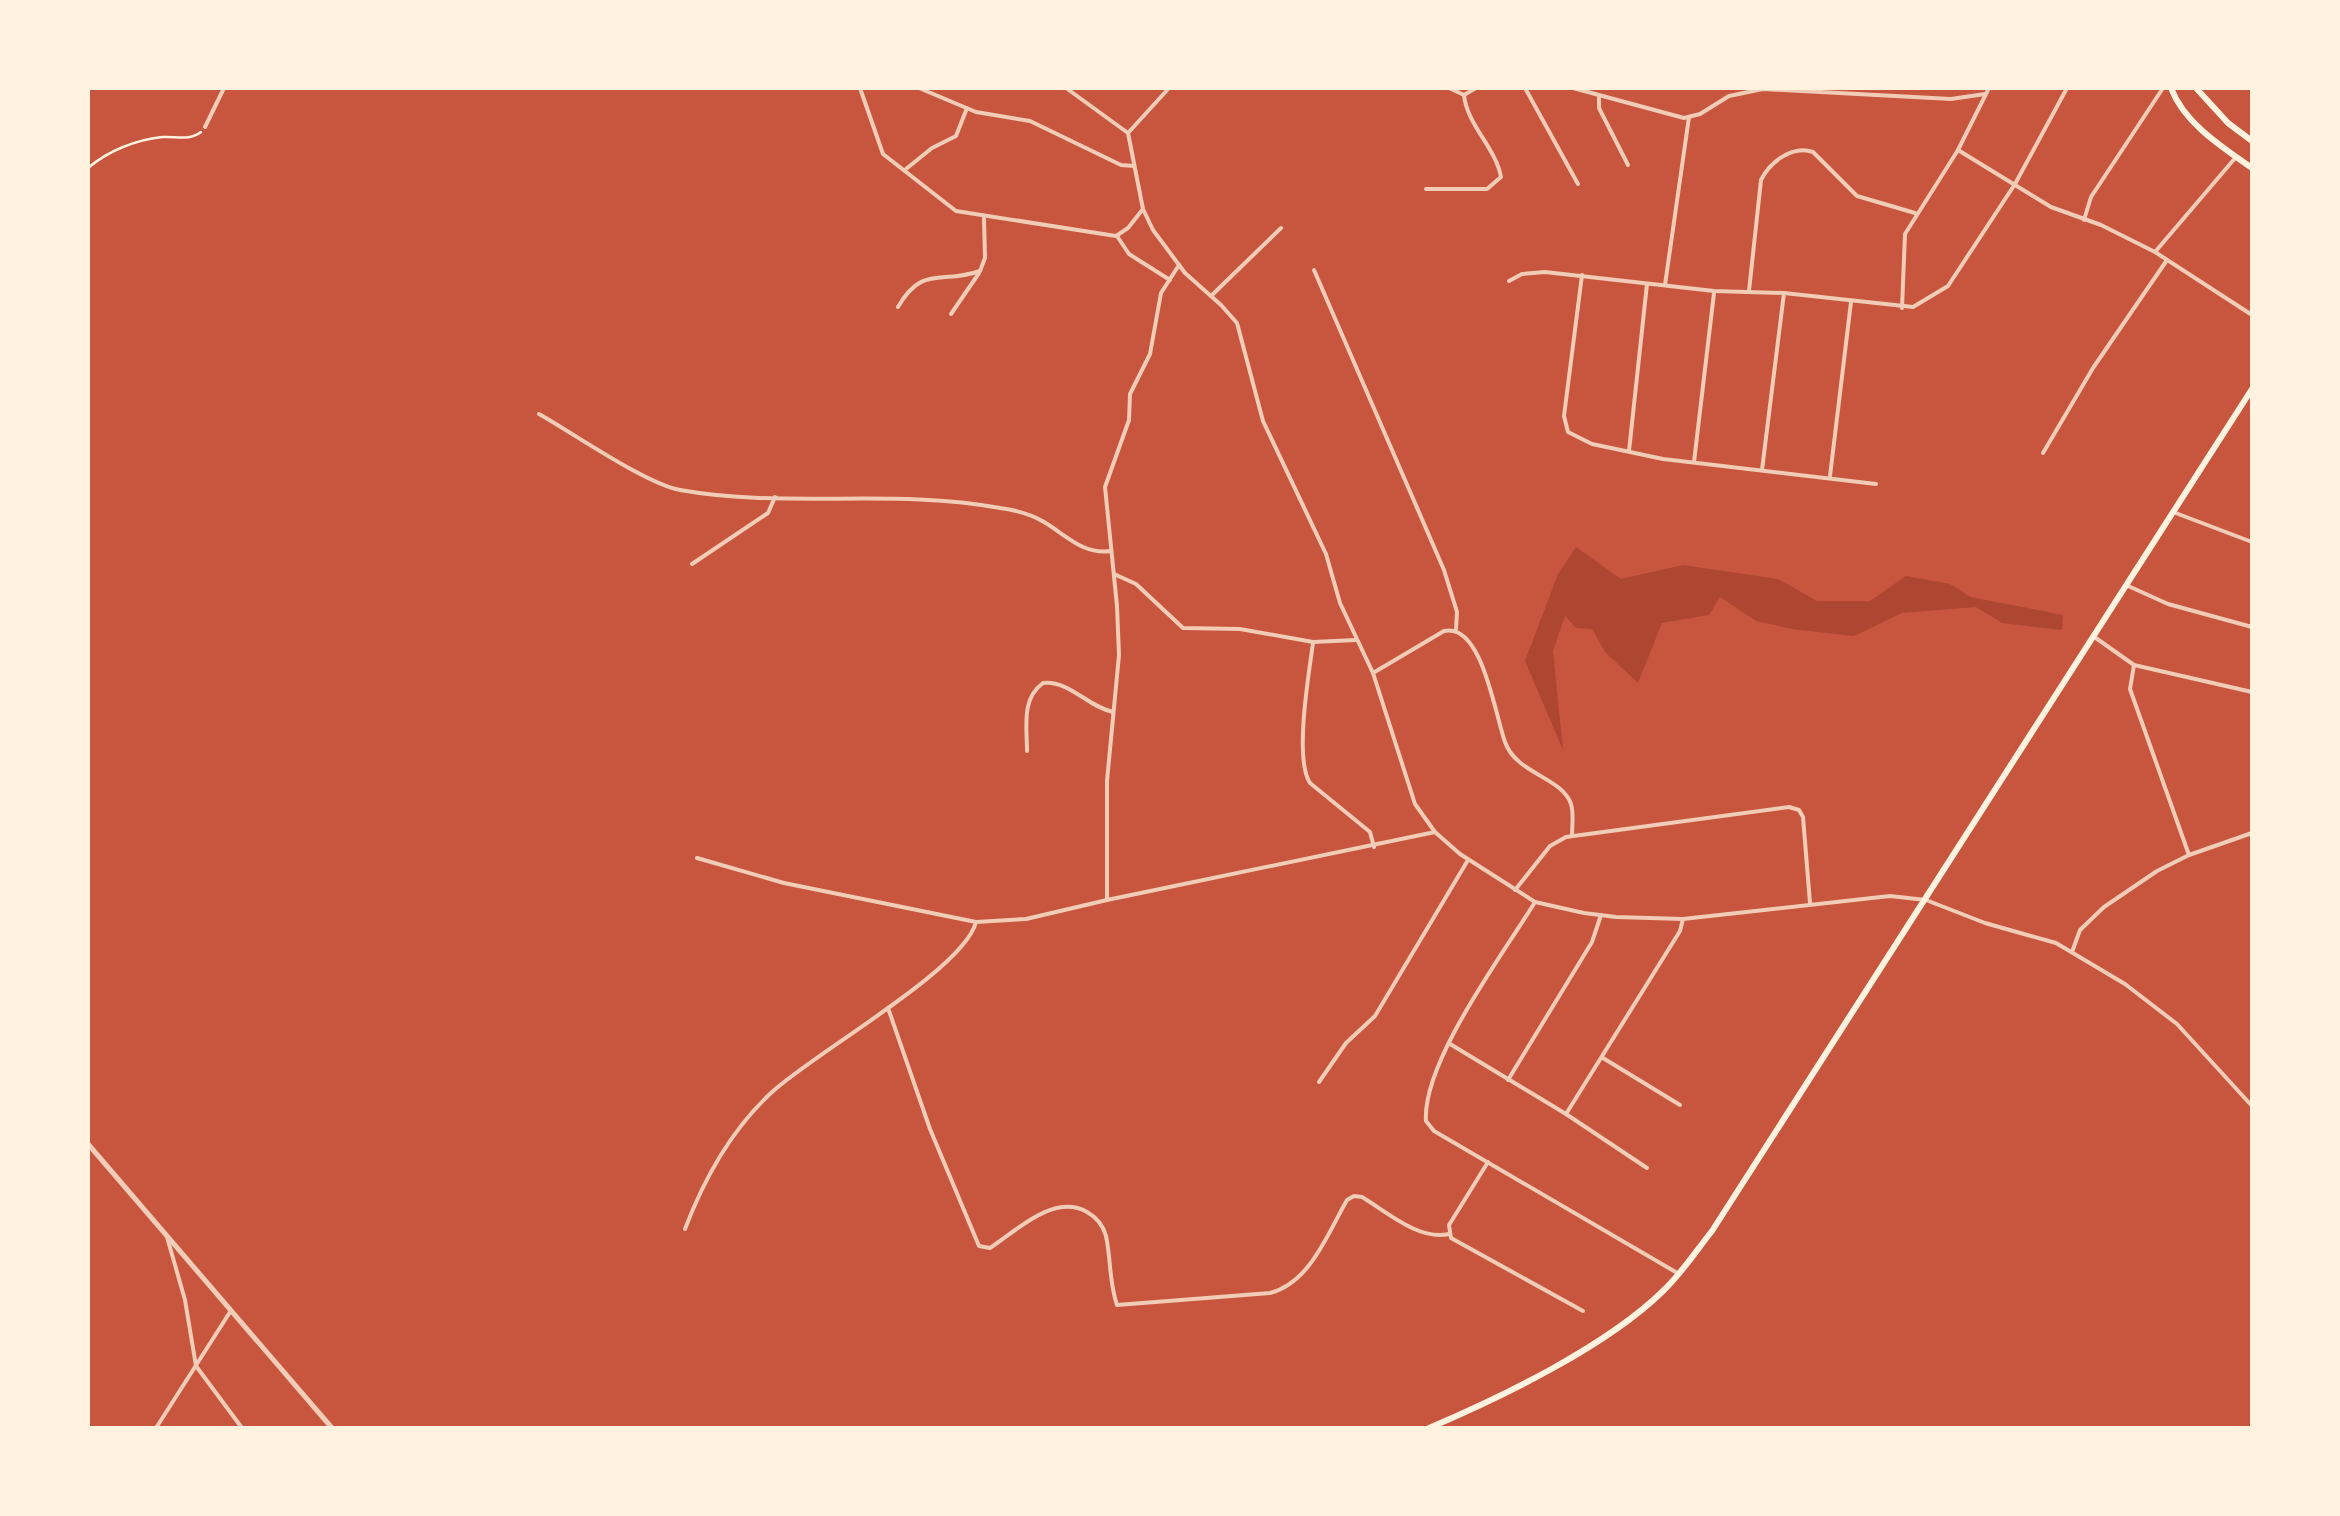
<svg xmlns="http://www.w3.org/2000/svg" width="2340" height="1516" viewBox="0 0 2340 1516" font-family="'Varela Round',sans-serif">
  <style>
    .green { fill: #ae4732 }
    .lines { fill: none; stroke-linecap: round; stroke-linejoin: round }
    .path { stroke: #fff3e0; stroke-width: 2.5 }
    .minor { stroke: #f1ccb7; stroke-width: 4 }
    .tertiary { stroke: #f1ccb7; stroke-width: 5 }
    .secondary { stroke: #fff3e0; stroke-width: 6 }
  </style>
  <rect width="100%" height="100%" fill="#c8553d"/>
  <path class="green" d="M1576,547L1621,579L1683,565L1778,579L1817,601H1870L1906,576L1950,584L1971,597L2063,615L2062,630L2002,623L1976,607L1902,613L1854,636L1792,629L1756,621L1720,597L1709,615L1662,623L1638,683L1605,652L1592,629L1576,628L1565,616L1553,651L1563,750L1525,661L1558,574Z"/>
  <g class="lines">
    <path class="path" d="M88,168C108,151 135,140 162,137C177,136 189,141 201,132"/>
    <g class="minor">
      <path d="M860,88L883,154L956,211L1116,236L1128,228L1143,209"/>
      <path d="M919,88L976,112L1030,121L1121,165L1134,166"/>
      <path d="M1066,88L1128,133L1143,209L1153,230L1185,273L1221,305L1237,323L1263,421L1326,554L1340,603L1373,673L1415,804L1435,832L1460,854L1535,902L1584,913L1616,917L1683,919L1890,896L1926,900L1985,923L2056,943L2125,984L2177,1024L2252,1106"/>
      <path d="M1449,88L1464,95L1476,88"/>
      <path d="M1525,88L1578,184"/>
      <path d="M1573,88L1684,118L1700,114L1729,96L1763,89L1951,99L1985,94"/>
      <path d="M1599,96V108L1628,165"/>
      <path d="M205,127L224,88"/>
      <path d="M1128,133L1169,88"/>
      <path d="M1958,150L2051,207L2101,225L2155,252L2252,315"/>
      <path d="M906,169L932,148L956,136L967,108"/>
      <path d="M1426,189H1487L1501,177C1496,148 1467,125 1464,95"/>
      <path d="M2084,220L2091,197L2163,88"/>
      <path d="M1117,236L1129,254L1170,280"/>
      <path d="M2155,252L2236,157"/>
      <path d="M1314,270L1444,570L1457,612L1456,629"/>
      <path d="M1582,275L1564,416L1568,432L1592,444L1663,459L1876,484"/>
      <path d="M1509,281L1522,274L1545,272L1714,291L1784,293L1913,307L1948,286L2015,184L2067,88"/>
      <path d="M1665,285L1689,117"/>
      <path d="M1749,291L1761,180C1770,162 1792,145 1813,152L1857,196L1915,213"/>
      <path d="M1211,296L1281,228"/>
      <path d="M898,307C923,264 941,285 980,271L985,258L984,218"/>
      <path d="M1902,308L1905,234L1958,150L1989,88"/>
      <path d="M951,314L979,273"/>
      <path d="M539,414C573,433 646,484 680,490C786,509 894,488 1000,508C1015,510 1031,514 1044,522C1066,535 1083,555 1111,551"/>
      <path d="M1629,451L1647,284"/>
      <path d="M2043,453L2093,368L2167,260"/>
      <path d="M1694,462L1714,293"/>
      <path d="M1762,470L1784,293"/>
      <path d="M1830,476L1851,302"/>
      <path d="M2173,512L2252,542"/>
      <path d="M692,564L768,513L775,497"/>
      <path d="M1114,574L1136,584L1183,628L1240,629L1313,642L1356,640"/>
      <path d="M2126,585L2168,604L2252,627"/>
      <path d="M2093,636L2134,665L2252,692"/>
      <path d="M1313,643C1309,673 1294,759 1310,783L1370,832L1374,847"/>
      <path d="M2134,665L2130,689L2189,855"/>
      <path d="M1373,673L1444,631C1482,622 1495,715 1505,742C1516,774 1562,777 1571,804C1574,814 1572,825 1572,835"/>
      <path d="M1027,751C1027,727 1021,699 1043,683C1069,680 1088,707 1113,712"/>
      <path d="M697,858L784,883L976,922L1026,919L1107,900V781L1119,655L1117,606L1105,487L1129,420L1130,394L1150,354L1161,293L1179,265"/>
      <path d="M1515,890L1550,846L1566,837L1789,807L1799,810L1803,817L1810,903"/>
      <path d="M1107,900L1435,832"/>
      <path d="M1535,902C1504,953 1422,1062 1426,1121L1434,1131L1679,1274"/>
      <path d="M2072,952L2080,930L2104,907L2157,871L2189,855L2252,833"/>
      <path d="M888,1008L930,1129L979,1246L990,1248C1016,1231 1054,1193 1087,1212C1096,1217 1103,1225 1106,1236C1111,1259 1109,1282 1117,1305L1270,1293C1310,1283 1328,1233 1347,1200L1354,1196L1362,1197C1387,1212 1419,1241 1449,1234"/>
      <path d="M1450,1044L1566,1114L1680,931L1683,919"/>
      <path d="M1603,1058L1680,1105"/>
      <path d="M1508,1080L1592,942L1601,915"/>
      <path d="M1319,1082L1346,1043L1375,1016L1468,860"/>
      <path d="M1566,1114L1647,1168"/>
      <path d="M1488,1162L1449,1225L1451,1238L1583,1311"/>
      <path d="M685,1229C704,1179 731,1130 771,1093C812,1054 964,970 976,922"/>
      <path d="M167,1237L185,1300L196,1366L242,1428"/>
      <path d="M156,1428L230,1312"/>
    </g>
    <path class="tertiary" d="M88,1144L332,1428"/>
    <g class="secondary">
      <path d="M2171,88C2184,123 2222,147 2252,168"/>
      <path d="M2196,88L2228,123L2252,141"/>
      <path d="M1429,1428C1502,1397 1607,1346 1663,1291C1682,1273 1696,1251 1712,1231L2252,389"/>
    </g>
  </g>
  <rect width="2340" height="1516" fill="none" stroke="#fff3e0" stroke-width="180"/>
</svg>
